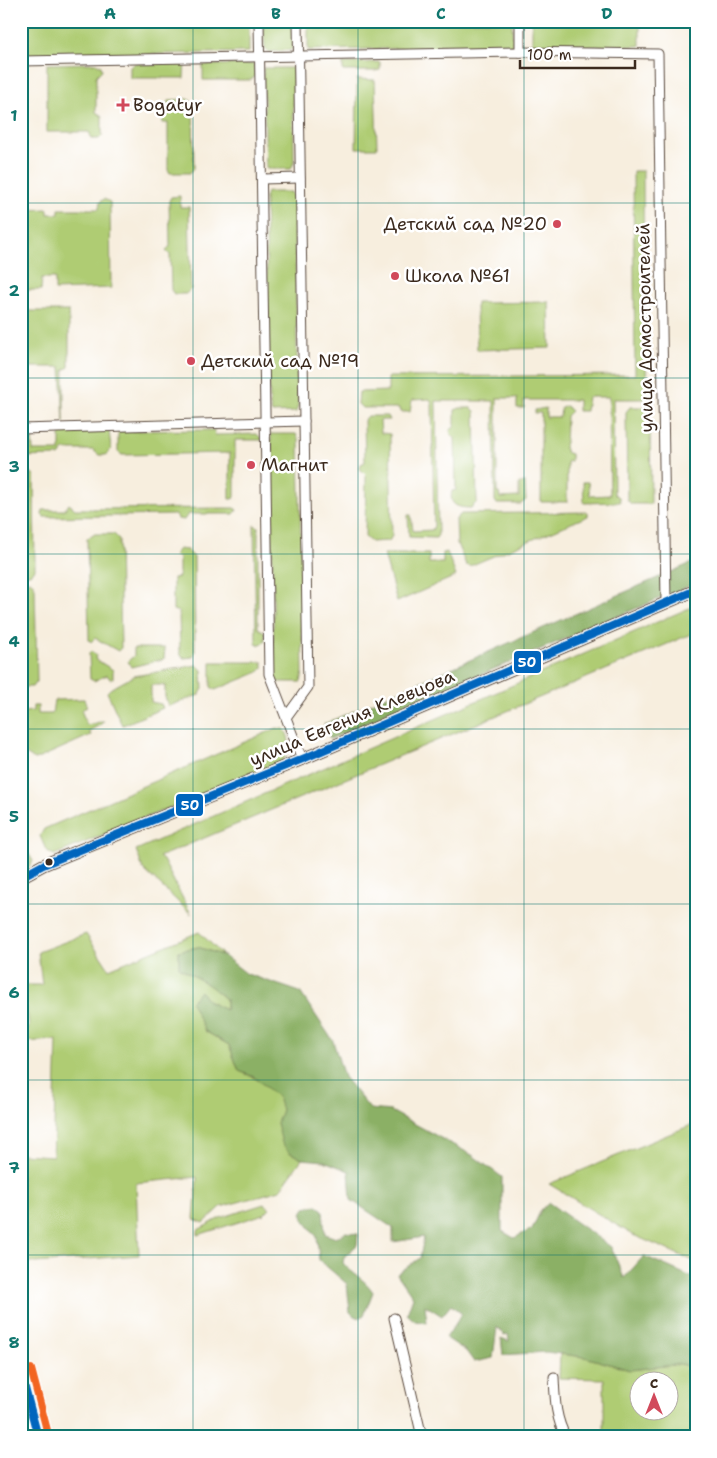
<svg xmlns="http://www.w3.org/2000/svg" width="717" height="1458" viewBox="0 0 717 1458" font-family="'Shantell Sans',sans-serif">
  <style>
    .green { fill: #afcc73; stroke: #757b48; fill-rule: evenodd }
    .forest { fill: #8bb065; stroke: #636d42 }
    .lines { fill: none; stroke-linecap: round; stroke-linejoin: round }
    .minor-casing { stroke: #57473b; stroke-width: 11 }
    .tertiary-casing { stroke: #57473b; stroke-width: 13 }
    .secondary-casing { stroke: #57473b; stroke-width: 16 }
    .minor { stroke: #fff; stroke-width: 9 }
    .tertiary { stroke: #fff; stroke-width: 11 }
    .secondary { stroke: #fff; stroke-width: 14 }
    .bus-1-casing { stroke: #fff; stroke-width: 11 }
    .bus-2-casing { stroke: #fff; stroke-width: 11 }
    .bus-1 { stroke: #0065bd; stroke-width: 8 }
    .bus-2 { stroke: #f26522; stroke-width: 8 }
    .grid { fill: none; stroke: #0f766e; stroke-width: 1; stroke-opacity: 0.55 }
    .poi-dot { fill: #d1495b; stroke: #fff; stroke-width: 2 }
    .bus-dot { fill: #3b2a1e; stroke: #fff; stroke-width: 2 }
    .labels { text-anchor: middle; stroke-width: 5; stroke-linejoin: round; paint-order: stroke }
    .poi-label { font-size: 18px; fill: #3b2a1e; stroke: #fff; text-anchor: start }
    .street-label { font-size: 18px; fill: #3b2a1e; stroke: #fff }
    .line-badge { stroke: #fff; stroke-width: 2 }
    .badge-label { font-size: 14px; text-anchor: middle; font-weight: bold; fill: #fff }
    .neatline { fill: none; stroke: #0f766e; stroke-width: 2 }
    .grid-label { font-size: 16px; text-anchor: middle; font-weight: bold; fill: #0f766e }
  </style>
  <rect width="100%" height="100%" fill="#fff"/>
  <filter id="ink" filterUnits="userSpaceOnUse"><feTurbulence type="fractalNoise" baseFrequency=".02" numOctaves="2"/><feDisplacementMap in="SourceGraphic" scale="10" xChannelSelector="R" yChannelSelector="G"/><feConvolveMatrix kernelMatrix="1 2 1 2 8 2 1 2 1" color-interpolation-filters="sRGB"/></filter>
  <filter id="wash" filterUnits="userSpaceOnUse"><feTurbulence type="fractalNoise" baseFrequency=".0096" numOctaves="4" result="noise"/><feDisplacementMap in="SourceGraphic" scale="20" xChannelSelector="R" yChannelSelector="G"/><feGaussianBlur stdDeviation="1.12" result="paint"/><feColorMatrix in="noise" values="0 0 0 0 0 0 0 0 0 0 0 0 0 0 0 0 0 1.4 0 .05"/><feComposite in="paint" operator="in"/></filter>
  <g filter="url(#wash)">
    <rect width="100%" height="100%" fill="#f7eede"/>
    <g class="green">
      <path d="M21,21H249V52L21,57Z"/>
      <path d="M263,21H294V45L291,50L269,52L265,49Z"/>
      <path d="M308,21H512L513,47L308,50Z"/>
      <path d="M532,21H640V46L532,47Z"/>
      <path d="M185,62L184,78H130V67L135,63Z"/>
      <path d="M380,62V70L375,71H343V63Z"/>
      <path d="M96,63L101,66L102,70L96,76V112L102,116V136L99,139H92L89,132H47V64Z"/>
      <path d="M254,64L255,76L251,80H203V65Z"/>
      <path d="M263,68H293L294,162L291,169H267L266,167Z"/>
      <path d="M357,79L375,80L377,148H356Z"/>
      <path d="M188,99L193,103L194,168L190,173H170L168,170V123H163L162,117L168,114L167,104L170,100Z"/>
      <path d="M633,171H643L644,295H642V306L645,307L647,399H613L614,494L619,497L620,502L584,503L583,482H588L590,496L610,495L609,397H588L586,411H578V400H524V408H517V398H497V493H499L500,498L519,497V483H525L526,500L521,504H497L495,501L494,401H436L438,535L436,538L409,537L408,515H411L413,531L432,530L434,526L432,403L430,399L412,400L410,412H400L399,408H362L358,404L359,392L388,391V377L635,375Z"/>
      <path d="M267,192H291L294,199L298,406L296,412L272,413L270,406L265,198Z"/>
      <path d="M180,196V207H189L191,289L186,294H174L171,290L170,255L166,251L170,246L169,201L171,197Z"/>
      <path d="M104,199L110,202L111,288L55,290V278H42L41,290H21V210L48,209V214H59V209H99L100,202Z"/>
      <path d="M549,302L550,348L477,350L476,303Z"/>
      <path d="M21,311H69V367L64,370V423L61,367H21Z"/>
      <path d="M566,406L571,411L566,416L565,452L571,454V461L567,462V502H541V413H535V410L546,408V417H560L561,408Z"/>
      <path d="M630,407H650L651,504H631L627,499L626,412Z"/>
      <path d="M460,408H471L475,411L477,502L471,508C459,508 448,506 452,491L456,490L455,438L451,435L450,430L455,426V410Z"/>
      <path d="M368,416H388L390,420H380L381,433L390,434L392,536L389,541L371,542L365,537L366,475L360,469L361,464L365,462L364,420Z"/>
      <path d="M109,430L111,449L106,455H99L93,450H64L59,456L21,457V434H32L33,451H60V436L63,431Z"/>
      <path d="M214,430L215,435L257,434L261,438L262,440H235V497L233,499H230V453L122,455L118,452V433L120,431Z"/>
      <path d="M271,434H296L299,440L303,672L301,682H277L274,676Z"/>
      <path d="M21,471H29L34,475L35,569L30,574H21Z"/>
      <path d="M69,504L75,509L234,508L237,510L234,514H188L184,520L178,519L176,515L44,517L42,515L43,510H64Z"/>
      <path d="M588,512V516L470,566L466,565L457,544L456,519L461,514Z"/>
      <path d="M254,525L258,527V628L265,632V641L261,645L256,644Z"/>
      <path d="M93,534H114L119,539L121,648L118,651L95,638L91,642L89,640L87,539Z"/>
      <path d="M179,549L187,550L194,557L195,652L193,657L184,658L180,654L179,612L173,610V578L179,577V558L174,555Z"/>
      <path d="M447,552L456,576L397,602L384,554H429V563H443V553Z"/>
      <path d="M21,581H31L35,587L37,682L32,687H21Z"/>
      <path d="M696,605V632L159,857L163,860L191,914L143,869L136,850Z"/>
      <path d="M134,648H165L164,659L131,667L128,661L134,656Z"/>
      <path d="M91,651L96,655L95,659L113,670V678L110,679L107,675L94,681L90,679L89,654Z"/>
      <path d="M211,662H263V668L259,672L215,690L211,687Z"/>
      <path d="M197,665L202,670L203,689L199,695L169,706L165,697V685H151V702L161,704L163,708L123,725L121,723L107,692L110,689L134,676Z"/>
      <path d="M84,699L87,707L81,710L87,725L104,721L100,725L89,731L91,735L35,760L21,751V706H23V712L33,711V706H38V714H52L54,700Z"/>
      <path d="M277,728L284,729C292,738 290,755 281,762L54,855L46,850L40,836L44,829Z"/>
      <path d="M21,851H27L33,861L29,867L21,871Z"/>
      <path d="M199,932L224,956L198,947L179,951V967L210,985L226,999V1010L209,1002L200,991L205,1031L229,1045L239,1071C255,1077 278,1090 282,1108C282,1112 279,1119 277,1123L289,1152L302,1159L280,1190L221,1207L204,1223L194,1219L197,1177L136,1183L139,1255L35,1263L21,1260V1154L53,1156L57,1040L21,1042V1032L27,1031L29,1026L24,985H42L38,952L86,934L109,969Z"/>
      <path d="M696,1123V1262L633,1235L549,1184Z"/>
      <path d="M264,1204L270,1208L264,1214L198,1235V1230L220,1218Z"/>
      <path d="M560,1354L585,1357L630,1370L682,1364L696,1370V1437H604V1379L559,1378ZM640,1380H670V1410H640Z"/>
    </g>
    <g class="forest">
      <path d="M696,561V583L330,739L324,724Z"/>
      <path d="M198,947L224,956L247,974L300,992L333,1041L344,1077L370,1109L391,1111L472,1155L502,1177V1231L514,1238L532,1229L541,1210L549,1203L611,1247L624,1278L644,1256L696,1279V1370L682,1364L630,1370L585,1357L546,1352L503,1355L501,1338L509,1341L508,1334L504,1335L497,1327L493,1358L474,1362L466,1351L446,1338L462,1314L451,1305L442,1316L425,1305L427,1323L415,1321L407,1314L413,1297L397,1274L420,1258L424,1237L393,1242V1228L351,1200L349,1171L324,1161L302,1159L289,1152L282,1143L277,1123L282,1110L278,1097L254,1077L239,1071L229,1045L205,1031L191,1002L200,991L209,1002L226,1010V999L210,986L179,967V951Z"/>
      <path d="M316,1205L323,1210L325,1234L336,1238L346,1232L358,1234L357,1245L344,1257L343,1263C352,1274 365,1279 373,1292L364,1315L359,1318L354,1316L350,1312L347,1284L319,1260L317,1237L303,1219L302,1213L305,1208Z"/>
    </g>
  </g>
  <g filter="url(#ink)">
    <g class="lines">
      <defs>
        <g id="minor">
          <path d="M259,21L269,674L302,759"/>
          <path d="M520,21V52"/>
          <path d="M21,61L520,52L658,54L666,602"/>
          <path d="M262,179L300,178"/>
          <path d="M21,429L304,421"/>
          <path d="M287,716L308,687L298,21"/>
          <path d="M394,1318L422,1437"/>
          <path d="M554,1377C555,1397 555,1418 566,1437"/>
        </g>
        <path id="tertiary" d="M21,877L43,865L305,758L696,590"/>
        <path id="secondary" d="M21,1372L38,1437"/>
      </defs>
      <use href="#minor" class="minor-casing"/>
      <use href="#tertiary" class="tertiary-casing"/>
      <use href="#secondary" class="secondary-casing"/>
      <use href="#minor" class="minor"/>
      <use href="#tertiary" class="tertiary"/>
      <use href="#secondary" class="secondary"/>
      <defs>
        <g id="bus-1">
          <path d="M21,877L43,865L305,758L696,590"/>
          <path d="M21,1373L38,1437"/>
        </g>
        <path id="bus-2" d="M31,1369L48,1434"/>
      </defs>
      <use href="#bus-1" class="bus-1-casing"/>
      <use href="#bus-2" class="bus-2-casing"/>
      <use href="#bus-1" class="bus-1"/>
      <use href="#bus-2" class="bus-2"/>
    </g>
  </g>
  <path class="grid" d="M193,21V1437M358,21V1437M524,21V1437M21,203H696M21,378H696M21,554H696M21,729H696M21,904H696M21,1080H696M21,1255H696"/>
  <g class="poi-dot">
    <path d="M120.5 97.5h5v5h5v5h-5v5h-5v-5h-5v-5h5z"/>
    <circle cx="557" cy="224" r="5"/>
    <circle cx="395" cy="276" r="5"/>
    <circle cx="191" cy="361" r="5"/>
    <circle cx="251" cy="465" r="5"/>
  </g>
  <circle class="bus-dot" cx="49" cy="862" r="4.5"/>
  <g class="labels">
    <g class="poi-label">
      <text x="133" y="111">Bogatyr</text>
      <text x="547" y="230" text-anchor="end">Детский сад №20</text>
      <text x="405" y="282">Школа №61</text>
      <text x="201" y="367">Детский сад №19</text>
      <text x="261" y="471">Магнит</text>
    </g>
    <g class="street-label">
      <text transform="translate(645 328) rotate(-91)" y="6">улица Домостроителей</text>
      <text transform="translate(352 718) rotate(-23)" y="6">улица Евгения Клевцова</text>
    </g>
  </g>
  <g class="line-badge">
    <rect x="513" y="650" width="29" height="24" rx="5" fill="#0065bd"/>
    <rect x="175" y="793" width="29" height="24" rx="5" fill="#0065bd"/>
  </g>
  <g class="badge-label">
    <text x="527" y="667">50</text>
    <text x="190" y="810">50</text>
  </g>
  <rect width="717" height="1458" fill="none" stroke="#fff" stroke-width="55"/>
  <g transform="translate(654 1396)"><circle r="24" fill="#ffffff" stroke="#b1aaa5"/>
  <path d="M0-4L9 19L0 12L-9 19Z" fill="#d1495b"/>
  <text y="-8" font-size="14" font-weight="bold" text-anchor="middle" fill="#3b2a1e">С</text>
  </g>
  <path d="M520 60v8h115v-8" fill="none" stroke="#3b2a1e" stroke-width="2.5"/>
  <text x="527" y="60" font-size="15" fill="#3b2a1e" stroke="#ffffff" stroke-width="4" paint-order="stroke">100 m</text>
  <rect x="28" y="28" width="662" height="1402" class="neatline"/>
  <g class="grid-label">
    <text x="110" y="19">A</text>
    <text x="276" y="19">B</text>
    <text x="441" y="19">C</text>
    <text x="607" y="19">D</text>
    <text x="14" y="121">1</text>
    <text x="14" y="296">2</text>
    <text x="14" y="472">3</text>
    <text x="14" y="647">4</text>
    <text x="14" y="822">5</text>
    <text x="14" y="998">6</text>
    <text x="14" y="1173">7</text>
    <text x="14" y="1348">8</text>
  </g>
</svg>
